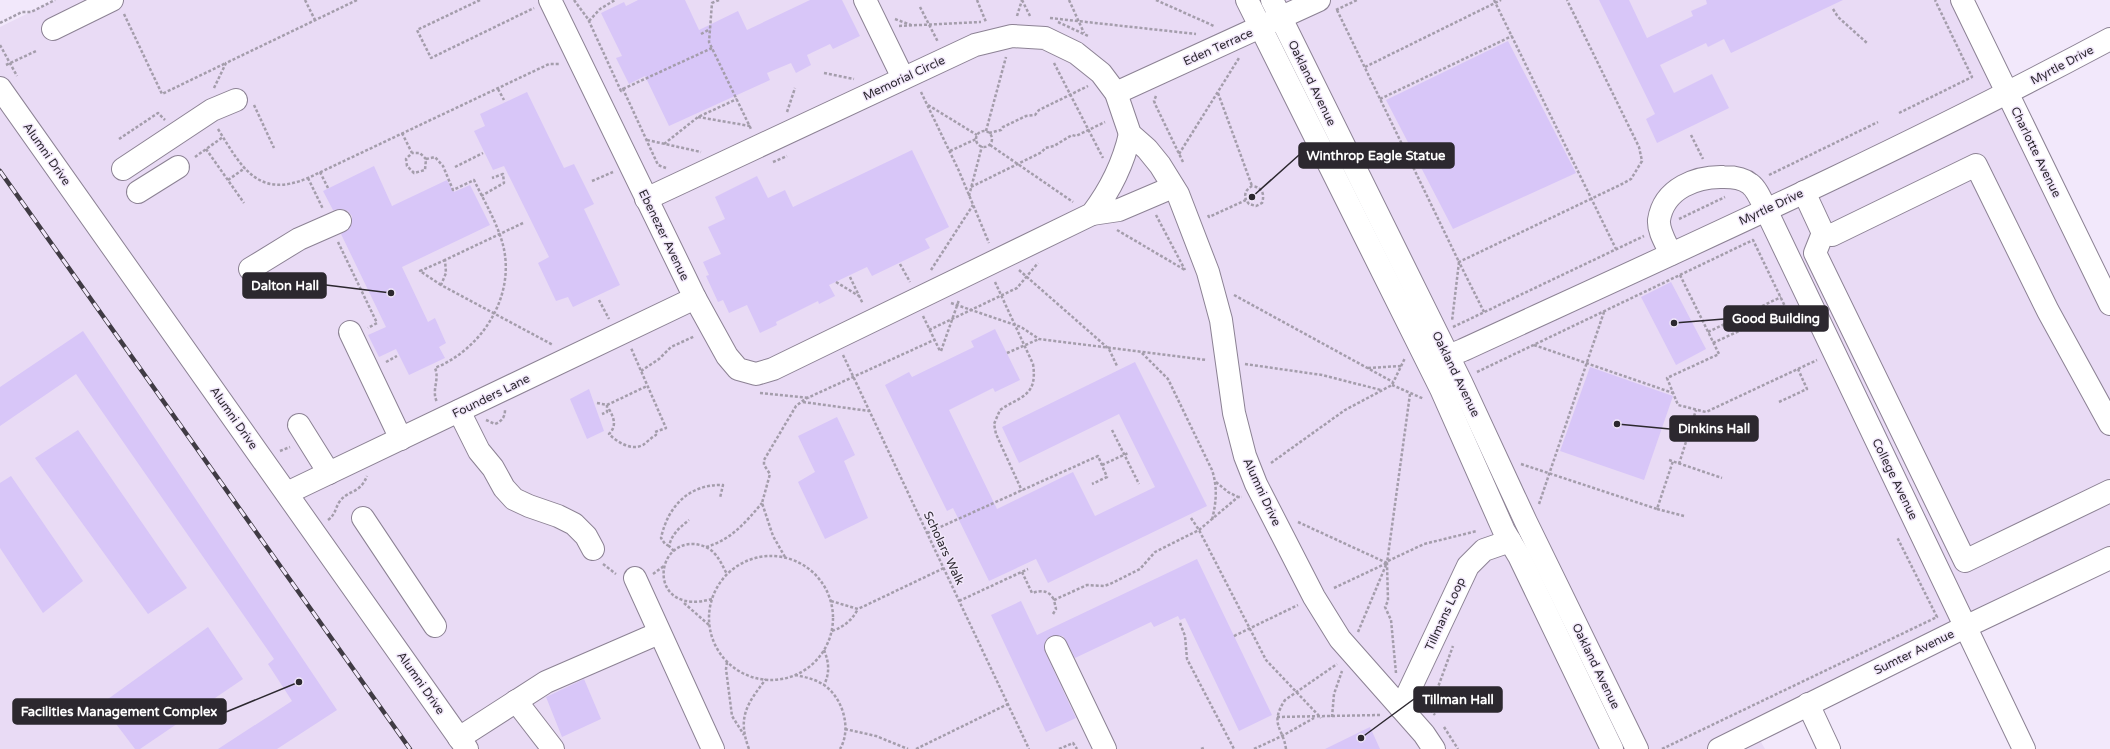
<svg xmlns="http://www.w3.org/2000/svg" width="2110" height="749" viewBox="0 0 2110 749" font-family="'Varela Round',sans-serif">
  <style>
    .built { fill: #e9dbf5 }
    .building { fill: #d8c6f8 }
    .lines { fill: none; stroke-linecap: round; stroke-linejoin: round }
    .minor-casing { stroke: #8c8294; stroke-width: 24 }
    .major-casing { stroke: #8c8294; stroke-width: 24 }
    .path { stroke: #a49dab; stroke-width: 2.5; stroke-dasharray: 3 2; stroke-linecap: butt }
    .minor { stroke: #fff; stroke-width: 22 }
    .major { stroke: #fff; stroke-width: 22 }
    .rail-casing { stroke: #403b44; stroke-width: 4.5 }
    .rail { stroke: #f2e8fb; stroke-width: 3; stroke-dasharray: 9; stroke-linecap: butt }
    .labels { text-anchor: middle; stroke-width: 3; stroke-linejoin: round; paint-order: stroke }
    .street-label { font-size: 12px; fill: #2c282f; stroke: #f2e8fb }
    .leader { fill: none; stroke: #2c282f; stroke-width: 1.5 }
    .callout-dot { fill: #2c282f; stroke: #f2e8fb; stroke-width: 1.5 }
    .callout { fill: #2c282f; stroke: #2c282f; stroke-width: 1.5 }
    .callout-label { font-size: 13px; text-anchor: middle; font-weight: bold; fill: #fff }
  </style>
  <rect width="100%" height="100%" fill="#f2e8fb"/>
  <path class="built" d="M55,0H1961L2110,303V559L1755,732L1765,749H0V27Z"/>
  <g class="building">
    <path d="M638,0H685L699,30L738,11L747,30L810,0H842L860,36L833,49L830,44L807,55L811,65L796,73L791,63L767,73L770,80L669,126L645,76L629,84L616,58L622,56L601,13L624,2L626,6Z"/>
    <path d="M1599,0H1629L1647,38L1693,16L1691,11L1707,4L1706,0H1843L1731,53L1724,39L1708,47L1706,43L1660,65L1674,93L1712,74L1729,108L1657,143L1646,119L1655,114Z"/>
    <path d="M1508,41L1576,173L1453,229L1386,100Z"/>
    <path d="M527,92L564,168L574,164L594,204L584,209L620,285L573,307L568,297L556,301L538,263L549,257L504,166L493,170L474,131L485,126L480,114Z"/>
    <path d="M912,150L949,227L925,239L930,248L872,276L867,267L829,285L835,296L819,304L818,301L776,322L777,325L760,333L747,305L729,313L723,300L718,302L706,276L709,275L703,262L721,254L708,227L725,219L715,197L757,176L768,198L785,190L793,207Z"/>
    <path d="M374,166L392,206L447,180L454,192L470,185L490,225L402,267L428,322L435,318L446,343L439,347L445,358L409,375L396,349L379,357L368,335L386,327L341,234L350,228L352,222V216L348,211L342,209L333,210L323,191Z"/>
    <path d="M1671,282L1706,349L1676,365L1641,297Z"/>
    <path d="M995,329L1020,380L995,392L993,388L949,410L997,509L1073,472L1095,516L1155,487L1119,414L1019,463L1002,427L1135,362L1207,506L1048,583L1036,559L989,581L953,508L947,511L885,385L909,372L912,377L974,347L971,341Z"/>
    <path d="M83,331L337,710L277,749H218L292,701L268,664L274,659L76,374L0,426V387Z"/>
    <path d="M1590,367L1673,396L1644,480L1560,451Z"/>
    <path d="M589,389L604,431L587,439L570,399Z"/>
    <path d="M837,417L855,455L844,461L868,518L825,539L798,482L815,472L798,436Z"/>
    <path d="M78,430L187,588L148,614L35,458Z"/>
    <path d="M11,476L83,581L43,613L0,548V483Z"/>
    <path d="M1197,559L1272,715L1239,731L1185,618L1180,620L1178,616L1154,627L1151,622L1075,658L1063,636H1051L1046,640L1044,646L1045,652L1076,718L1046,732L991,615L1021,601L1037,635Z"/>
    <path d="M208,627L243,679L140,749H135L101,704Z"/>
    <path d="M584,679L601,719L562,737L546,697Z"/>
    <path d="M1370,727L1380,749H1325Z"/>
  </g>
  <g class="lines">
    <defs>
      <g id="minor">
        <path d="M550,0L695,298L727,356L738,369L756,374L773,369L1092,214C1111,189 1123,165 1130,134"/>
        <path d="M865,0L903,78"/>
        <path d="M1962,0L2110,304"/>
        <path d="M53,29L112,0"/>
        <path d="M0,88L467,749"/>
        <path d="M1116,93L1319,0"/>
        <path d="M123,169L212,110L236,100"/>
        <path d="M138,192L178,167"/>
        <path d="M1804,192L1823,233L1815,253L1965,561L2110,491"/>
        <path d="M646,199L975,45L1012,36L1045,38L1076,53L1101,73L1116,93L1130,134L1147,149L1160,165L1178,194L1208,272L1221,320L1234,413L1245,456L1256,484L1314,597L1340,639L1424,734L1434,749"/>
        <path d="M1092,214L1119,210L1173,187"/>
        <path d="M1823,233L1832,235L1976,165L2048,311L2110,424"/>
        <path d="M1671,254C1666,243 1658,231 1659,220C1664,188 1697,176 1724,177C1732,177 1743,178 1750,184C1757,189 1762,202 1766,210L2024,749"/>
        <path d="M250,269L299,239L340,221"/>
        <path d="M350,332L401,439"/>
        <path d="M1431,363L1463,350C1680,250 1899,152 2110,39"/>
        <path d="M459,411L479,451L493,468L504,488L514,499L529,506L558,516L574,524L586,536L593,549"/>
        <path d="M299,425L329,473"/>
        <path d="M287,493L695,298"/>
        <path d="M363,518L435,626"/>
        <path d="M635,578L713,749"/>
        <path d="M1056,647L1105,749"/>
        <path d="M516,701L553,749"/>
        <path d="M1808,704L1829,749"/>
        <path d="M1401,708L1468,566L1484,550L1510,541"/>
        <path d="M459,738L546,682L659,633"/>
        <path d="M1719,749L1965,627L2110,558"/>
      </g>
      <g id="major">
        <path d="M1247,0L1441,389L1504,531L1519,556L1612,749"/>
        <path d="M1272,0L1461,382L1526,522L1637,749"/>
      </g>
    </defs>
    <use href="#minor" class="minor-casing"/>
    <use href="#major" class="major-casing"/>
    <g class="path">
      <path d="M305,0L315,20"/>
      <path d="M480,0L417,30L431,58L534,8"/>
      <path d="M574,0L588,19L621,91L623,89L658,165L666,168"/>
      <path d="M719,0L712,3L709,42L751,129"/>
      <path d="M977,0L986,22"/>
      <path d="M1022,0L1030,16"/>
      <path d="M1069,0L1084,33"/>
      <path d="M1156,0L1214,26"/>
      <path d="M1494,0L1616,249"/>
      <path d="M920,7L938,42"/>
      <path d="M1833,9L1838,17L1867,43"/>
      <path d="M1336,10L1357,0"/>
      <path d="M1337,10L1459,262L1452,321"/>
      <path d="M124,14L162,94L226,63"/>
      <path d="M1017,16L1022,0"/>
      <path d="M1050,18L1196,34"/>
      <path d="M895,19L911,25"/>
      <path d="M589,21L600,9L615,0"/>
      <path d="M1058,22L1088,36"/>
      <path d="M0,23L22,12H31L55,0"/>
      <path d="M899,26L981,22"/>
      <path d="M701,34L710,29"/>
      <path d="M0,45L17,76"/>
      <path d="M1054,63L1103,158"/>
      <path d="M6,65L36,51"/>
      <path d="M1365,67L1501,0"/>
      <path d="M824,73L854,79"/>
      <path d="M214,88L226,63L357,0"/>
      <path d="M498,89L504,100"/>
      <path d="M623,89L712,48"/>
      <path d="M921,92L959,171L989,243"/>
      <path d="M1218,93L1252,186"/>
      <path d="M1156,96L1154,101L1156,106L1183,162"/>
      <path d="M1380,99L1512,36"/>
      <path d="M254,105L274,148"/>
      <path d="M928,105L977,135"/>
      <path d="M787,112L795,88"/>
      <path d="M1899,113L1972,77L1935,0"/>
      <path d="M698,117L750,126"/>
      <path d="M218,129C242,168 258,199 308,178L549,64H560"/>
      <path d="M986,131L1006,57"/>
      <circle cx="984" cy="139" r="8"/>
      <path d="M402,133L412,153L406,159L407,166L414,173L425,170L426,159L420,153H412"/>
      <path d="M989,133L1001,130L1003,127L1026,116L1035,115L1039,110L1088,86"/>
      <path d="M1691,135L1703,159"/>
      <path d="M119,139L158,113L165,120"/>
      <path d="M647,140L701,152"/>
      <path d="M664,144L698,117L737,99"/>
      <path d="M990,145L1073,202"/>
      <path d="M206,149L244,203"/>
      <path d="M950,151L976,139"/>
      <path d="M1179,154L1239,58"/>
      <path d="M195,157L223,137"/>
      <path d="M426,159L435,157L443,166L453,190L474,180C484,201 497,222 503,245C516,296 482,349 435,368C440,380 431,390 437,402"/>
      <path d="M773,162L787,156"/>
      <path d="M455,167L483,153"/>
      <path d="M320,172L328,188"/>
      <path d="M1769,175L1878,122"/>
      <path d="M308,178L323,209"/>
      <path d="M228,180L245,168"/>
      <path d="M592,181L613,172"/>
      <path d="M971,187L1042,152L1045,148L1054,146L1072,135L1076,136L1105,122"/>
      <path d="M481,196L504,183L503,174L492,178"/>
      <path d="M969,196L982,146"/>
      <path d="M1156,215L1185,270"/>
      <path d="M1208,215L1209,217L1246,200L1249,204L1256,206L1262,203C1265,194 1262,187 1252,186C1246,190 1244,193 1246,200"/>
      <path d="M1679,219L1725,197"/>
      <path d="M523,223L445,260L446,273L441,285L553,345"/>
      <path d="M1117,230L1185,270"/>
      <path d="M338,242L377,323L368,328"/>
      <path d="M900,264L910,282"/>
      <path d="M931,270L973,205"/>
      <path d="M1019,270L1109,349L1117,366"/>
      <path d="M1680,275L1719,354L1667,378L1678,405L1706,412L1817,360"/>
      <path d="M850,277L863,304"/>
      <path d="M836,282L859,296"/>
      <path d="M995,282L1033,364C1038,397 1020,396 1000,410L994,424L996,434L1022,491"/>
      <path d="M441,285L420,271L445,260"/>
      <path d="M1234,295L1393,382"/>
      <path d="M599,300L609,319"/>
      <path d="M951,303L1021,327L1039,339L1207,360"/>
      <path d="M1484,312L1459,262L1622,184L1631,179L1642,161L1639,147L1567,0"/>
      <path d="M923,316L940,351"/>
      <path d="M1453,327L1644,236"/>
      <path d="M929,330L1017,288L1038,263"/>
      <path d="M1708,332L1781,297"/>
      <path d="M1713,343L1776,314L1789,316"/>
      <path d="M1534,345L1673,393"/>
      <path d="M941,351L959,300"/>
      <path d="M1007,353L1039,339"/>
      <path d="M1142,353L1168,379L1212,470C1218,488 1216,503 1212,520"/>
      <path d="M843,355L1029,749"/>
      <path d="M386,362L397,356"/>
      <path d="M1245,364L1322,375L1381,390"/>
      <path d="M1368,368L1401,366"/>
      <path d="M641,371L659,359L671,347L695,336"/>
      <path d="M1477,372L1753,240L1793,323"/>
      <path d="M1392,385L1424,399"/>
      <path d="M760,393L810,398"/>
      <path d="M803,402L869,411"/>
      <path d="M1779,402L1807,389L1798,369"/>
      <path d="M597,403L607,405V412L602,414"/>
      <path d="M607,405L647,386"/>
      <path d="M609,409C614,418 617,426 609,434C617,442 631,451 643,445C647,442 651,438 656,435L655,432L666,428L631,348"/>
      <path d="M486,420L495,424C502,421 505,417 505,410"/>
      <path d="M1112,430L1139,484"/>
      <path d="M280,451L290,447"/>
      <path d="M1669,460L1722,478"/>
      <path d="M1271,463L1345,410L1392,385L1405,358"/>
      <path d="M1521,464L1657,509L1673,461"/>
      <path d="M1679,464L1696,410"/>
      <path d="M1102,465L1128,453"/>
      <path d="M1216,482L1228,492L1238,497"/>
      <path d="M1539,504L1604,312"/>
      <path d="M1657,509L1684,516"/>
      <path d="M1191,518L1199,530L1266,660L1321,718"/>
      <path d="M328,520C336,514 335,508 340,501C348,490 360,494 367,476"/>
      <path d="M1298,522L1387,563"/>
      <path d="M927,533L1098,456L1107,477L1092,484"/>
      <path d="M669,546L665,544L661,538C668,506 689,484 723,485L720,498"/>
      <path d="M706,547C731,540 746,522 762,503"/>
      <path d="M674,551L669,546C672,534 679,528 689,520"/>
      <circle cx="771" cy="618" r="62"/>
      <path d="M785,557L773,536L762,503L770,474L764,465V460L796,406L805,399L934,340"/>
      <path d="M1388,561L1424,544L1477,531"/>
      <path d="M603,564L616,574"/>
      <path d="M1022,572L1032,593C1042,590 1049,590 1054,600"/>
      <path d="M653,574L664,566"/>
      <path d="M1334,588L1387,563"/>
      <path d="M712,599C649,617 652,541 695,544C702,545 710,548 714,553C720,559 723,567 727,574"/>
      <path d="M831,601L858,609L944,568"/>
      <path d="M959,601L1028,569"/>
      <path d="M684,603L709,625"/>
      <path d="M1053,614L1056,609L1054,600L1087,585L1104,586L1110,584L1140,569L1155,552L1199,530L1238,497H1242"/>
      <path d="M1180,623L1185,636L1187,659L1234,749"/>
      <path d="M832,631C844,627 852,620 858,609"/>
      <path d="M1358,632L1386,565"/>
      <path d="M1234,636L1298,605"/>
      <path d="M824,650C829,662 830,673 824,685"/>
      <path d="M727,662L726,669L732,716L744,735"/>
      <path d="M1396,673L1391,620L1385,607L1388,601L1387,563L1410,394"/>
      <path d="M795,675C805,677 815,679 824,685C843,698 852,729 840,749"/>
      <path d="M1424,702L1435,715"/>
      <path d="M1430,709L1453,646"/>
      <path d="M1277,717L1381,715"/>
      <path d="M1332,717L1334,694L1342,671"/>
      <path d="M1444,727L1458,749"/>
      <path d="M845,729L876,736L908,749"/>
      <path d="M749,749C737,717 747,704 766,679"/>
      <path d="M916,749L1008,704"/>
      <path d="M1059,749L1073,743L1077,749"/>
      <path d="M1201,749L1204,748"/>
      <path d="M1254,749L1282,736L1314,718"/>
      <path d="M1286,749C1283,727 1269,725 1285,700L1337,664"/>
      <path d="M1662,749L1937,617L1897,537"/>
    </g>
    <use href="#minor" class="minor"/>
    <use href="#major" class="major"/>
    <defs>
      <path id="rail" d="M0,171L410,749"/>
    </defs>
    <use href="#rail" class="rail-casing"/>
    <use href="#rail" class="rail"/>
  </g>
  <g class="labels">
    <g class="street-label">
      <text transform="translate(1218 47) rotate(-24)" y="4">Eden Terrace</text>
      <text transform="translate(2062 65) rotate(-28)" y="4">Myrtle Drive</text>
      <text transform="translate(904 78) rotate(-25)" y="4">Memorial Circle</text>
      <text transform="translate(1312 83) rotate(64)" y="4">Oakland Avenue</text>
      <text transform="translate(2036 152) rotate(64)" y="4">Charlotte Avenue</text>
      <text transform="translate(47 154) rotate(55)" y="4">Alumni Drive</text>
      <text transform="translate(1771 207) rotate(-25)" y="4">Myrtle Drive</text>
      <text transform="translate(664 235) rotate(64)" y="4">Ebenezer Avenue</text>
      <text transform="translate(1456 374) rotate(64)" y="4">Oakland Avenue</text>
      <text transform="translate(491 396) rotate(-26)" y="4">Founders Lane</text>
      <text transform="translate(234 418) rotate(55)" y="4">Alumni Drive</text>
      <text transform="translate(1895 479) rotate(64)" y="4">College Avenue</text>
      <text transform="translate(1262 492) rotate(65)" y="4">Alumni Drive</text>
      <text transform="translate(944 548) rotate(65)" y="4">Scholars Walk</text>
      <text transform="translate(1445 614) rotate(-65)" y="4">Tillmans Loop</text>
      <text transform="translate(1914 652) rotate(-26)" y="4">Sumter Avenue</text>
      <text transform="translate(1596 666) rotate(64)" y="4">Oakland Avenue</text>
      <text transform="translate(421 683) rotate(55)" y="4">Alumni Drive</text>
    </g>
  </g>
  <path class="leader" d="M1252 197L1299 155M391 293L326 285M1674 323L1724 319M1617 424L1670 429M1361 738L1414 699M299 682L226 712"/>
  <g class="callout-dot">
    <circle cx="1252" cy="197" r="4"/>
    <circle cx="391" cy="293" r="4"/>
    <circle cx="1674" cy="323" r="4"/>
    <circle cx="1617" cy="424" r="4"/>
    <circle cx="1361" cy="738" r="4"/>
    <circle cx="299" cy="682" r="4"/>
  </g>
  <g class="callout">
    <rect x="1299" y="143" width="155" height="25" rx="4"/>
    <rect x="243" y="273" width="83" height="25" rx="4"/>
    <rect x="1724" y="306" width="104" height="25" rx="4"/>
    <rect x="1670" y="416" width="88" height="25" rx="4"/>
    <rect x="1414" y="687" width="88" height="25" rx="4"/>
    <rect x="13" y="699" width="213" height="25" rx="4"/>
  </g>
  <g class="callout-label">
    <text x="1376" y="160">Winthrop Eagle Statue</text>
    <text x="285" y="290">Dalton Hall</text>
    <text x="1776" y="323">Good Building</text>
    <text x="1714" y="433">Dinkins Hall</text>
    <text x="1458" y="704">Tillman Hall</text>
    <text x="119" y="716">Facilities Management Complex</text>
  </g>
</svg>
